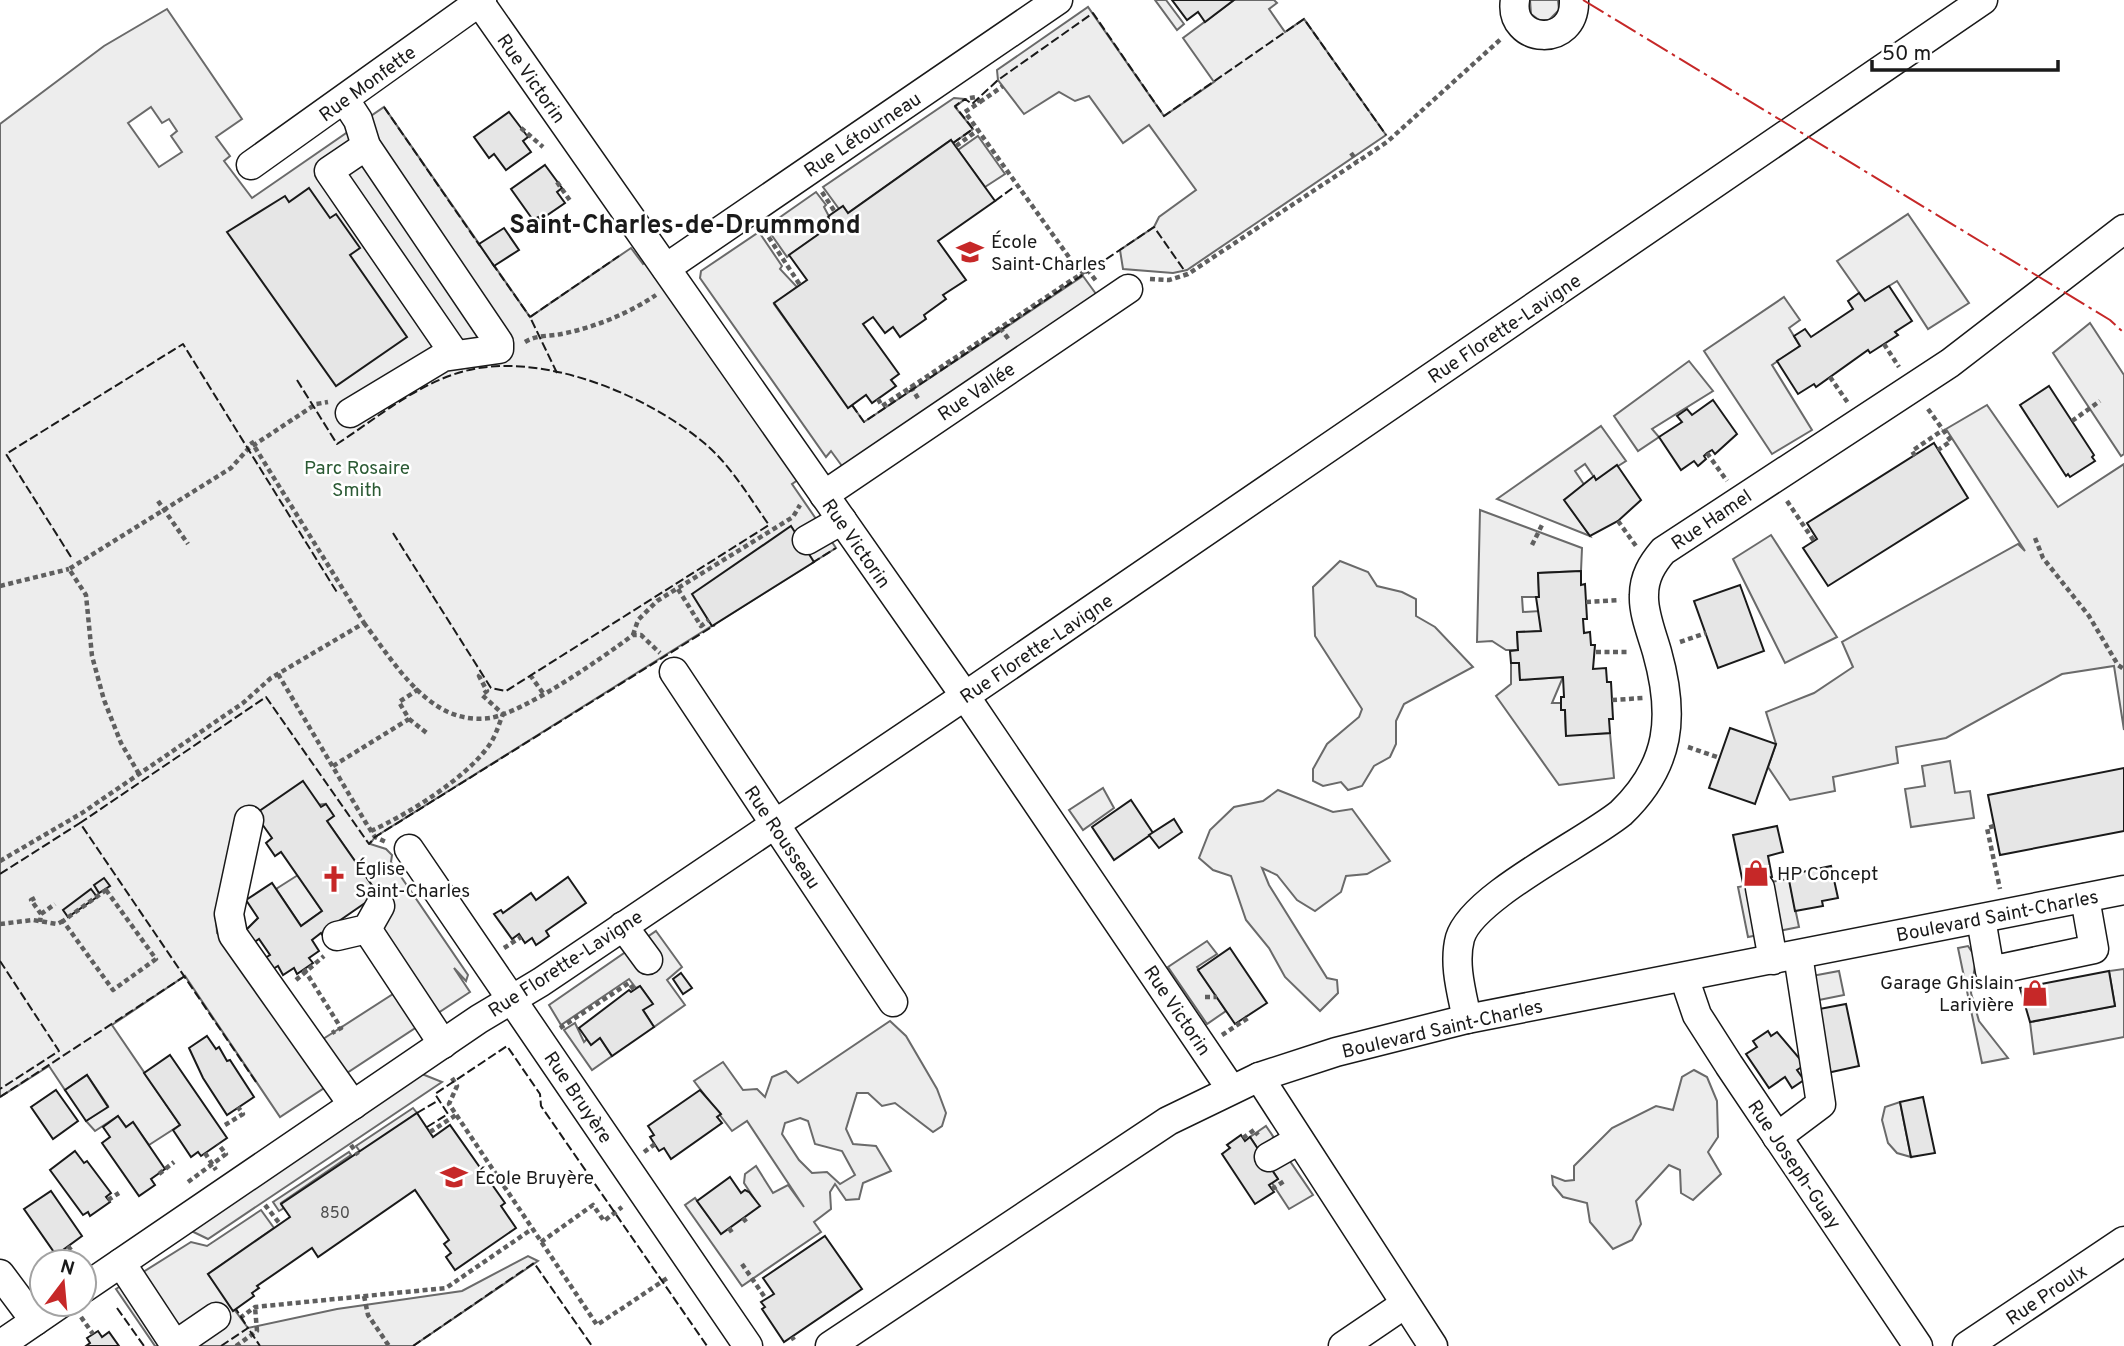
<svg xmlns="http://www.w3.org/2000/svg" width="2124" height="1346" viewBox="0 0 2124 1346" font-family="Overpass,sans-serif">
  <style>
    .built { fill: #ededed; stroke: #6a6a6a; stroke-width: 2; fill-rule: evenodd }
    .building { fill: #e6e6e6; stroke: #1a1a1a; stroke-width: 2 }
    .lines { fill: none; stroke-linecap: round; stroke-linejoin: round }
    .minor-casing { stroke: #1a1a1a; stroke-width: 31 }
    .path { stroke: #5f5f5f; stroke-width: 4.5; stroke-dasharray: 5 3.5; stroke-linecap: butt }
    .minor { stroke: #fff; stroke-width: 28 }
    .fence { stroke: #1a1a1a; stroke-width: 2; stroke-dasharray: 9 3.5; stroke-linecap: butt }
    .power { stroke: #c62828; stroke-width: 2; stroke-dasharray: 24 5 3.5 5; stroke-linecap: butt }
    .labels { text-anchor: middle; stroke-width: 5; stroke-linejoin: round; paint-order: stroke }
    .number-label { font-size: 16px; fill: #4d4d4d }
    .street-label { font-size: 19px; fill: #1a1a1a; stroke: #fff }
    .poi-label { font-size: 19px; fill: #1a1a1a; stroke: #fff; text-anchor: start }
    .park-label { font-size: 19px; fill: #2b5a34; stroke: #fff }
    .district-label { font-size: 26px; font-weight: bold; fill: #1a1a1a; stroke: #fff }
  </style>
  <rect width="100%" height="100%" fill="#fff"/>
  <g class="built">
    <path d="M1155,0H1166L1184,24L1177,30Z"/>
    <path d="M1234,0H1274L1277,3L1269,9L1285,32L1304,19L1386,135L1187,270L1173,273L1123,269L1120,250L1154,227L1159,217L1196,190L1149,125L1123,143L1089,96L1075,101L1059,92L1024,114L998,80L997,70L1088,7L1164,116L1214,82L1183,38Z"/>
    <path d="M1530,0H1558L1559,10L1549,20H1539L1531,14Z"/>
    <path d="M167,9L242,119L216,137L230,156L224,161L252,198L384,107L530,317L631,248L643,264L657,255L808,473L792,484L836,548L375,837L370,844L386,849L392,855L391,862L468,975L466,981L454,968L470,992L280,1117L185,976L112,1025L180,1125L149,1145L133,1123L126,1127L118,1116L95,1131L86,1121L108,1106L87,1075L65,1090L49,1066L0,1097V124L104,46ZM151,107L162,123L169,119L177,131L171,136L182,152L159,167L128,123ZM325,804L327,821L378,894L377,936L410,983L306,1050L237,953L217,933L216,913L255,814Z"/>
    <path d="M954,98L965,99L955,107L973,129L953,143L951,140L848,213L839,209L823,187Z"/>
    <path d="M978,136L1005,174L985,187L958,150Z"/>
    <path d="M816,192L826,205L824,207L833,224L787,257L766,227Z"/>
    <path d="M1908,214L1969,303L1928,329L1897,281L1865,301L1837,261Z"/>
    <path d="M759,232L782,266L780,269L797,287L774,304L848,407L852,405L864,422L1083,276L1104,305L850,477L831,451L826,457L700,278L701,271Z"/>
    <path d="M1784,297L1800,320L1789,328L1800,346L1772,365L1812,430L1772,454L1704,351Z"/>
    <path d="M2090,323L2124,375V454L2121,456L2053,353Z"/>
    <path d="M1689,361L1713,391L1652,429L1659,437L1638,451L1614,416Z"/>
    <path d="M1987,405L2058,507L2124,464V730L2114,666L2062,674L1946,738L1896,747L1898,763L1833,777L1835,791L1790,800L1768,767L1776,744L1766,712L1814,693L1853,667L1842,642L2018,544L2025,551L1946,429Z"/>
    <path d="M1601,426L1626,461L1596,480L1585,464L1575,471L1585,486L1565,500L1590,536L1497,499Z"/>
    <path d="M1480,510L1582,548L1581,571L1538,573L1539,597H1522L1523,612L1540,611L1541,631L1517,633L1518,650H1506L1492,641L1477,642Z"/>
    <path d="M1771,535L1837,637L1785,663L1733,559Z"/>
    <path d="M1340,561L1368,572L1377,586L1402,592L1416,599V616L1435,627L1473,667L1404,704L1396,721V744L1390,757L1374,766L1362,786L1348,790L1341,782L1323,786L1313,781V769L1327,744L1359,717L1362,709L1315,636L1313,587Z"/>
    <path d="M1511,663H1519L1520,680L1563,677L1552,703H1561V710H1565L1566,735L1610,733L1614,778L1559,785L1496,696L1511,684Z"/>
    <path d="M1950,761L1955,793L1970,791L1974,818L1911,827L1905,789L1925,786L1922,766Z"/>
    <path d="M1103,788L1114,808L1083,830L1069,810Z"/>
    <path d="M1278,790L1333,812L1352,809L1390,861L1367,874L1346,876L1341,892L1315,911L1297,900L1277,875L1262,868L1269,885L1327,978L1337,980L1338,993L1320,1011L1285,977L1269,948L1246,920L1231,876L1213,870L1199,858L1210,830L1234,807L1263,801Z"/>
    <path d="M298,875L322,911L301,926L276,889Z"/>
    <path d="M1789,879L1799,927L1748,937L1738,887Z"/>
    <path d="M656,931L682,967L667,980L685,1005L654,1027L643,1010L652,1003L640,986L636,988L629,979L561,1025L549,1005Z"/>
    <path d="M1207,941L1217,954L1197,967L1226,1011L1207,1024L1168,967Z"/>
    <path d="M1968,946L1976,958L1971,993L1979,1021L2008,1058L1982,1063L1958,948Z"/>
    <path d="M2124,969V1037L2034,1054L2030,1022L2115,1006L2109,971Z"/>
    <path d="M1839,971L1844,995L1804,1003L1801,978Z"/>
    <path d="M890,1021L906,1036L937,1089L946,1113L942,1126L933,1132L895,1103L882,1106L868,1093H857L846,1129L853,1144L876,1146L891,1171L863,1183L859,1199L846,1200L835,1184L830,1192L831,1209L814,1222L821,1232L742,1286L685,1205L695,1198L721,1233L759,1206L744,1183L745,1174L756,1166L773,1193L788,1185L804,1207L747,1121L732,1131L694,1081L723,1062L743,1090L757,1089L765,1097L772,1077L786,1071L798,1083ZM800,1118L808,1121L815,1144L842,1151L855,1175L840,1184L827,1172L812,1173L799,1160L782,1134L785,1123Z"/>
    <path d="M575,1023L584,1042L587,1039L591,1044L600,1038L612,1056L592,1070L564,1030Z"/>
    <path d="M407,1068L442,1082L208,1239L177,1224Z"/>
    <path d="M1694,1070L1707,1077L1717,1101L1718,1137L1708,1152L1721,1174L1693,1200L1681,1193L1680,1170L1669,1165L1636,1201L1641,1224L1632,1240L1613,1249L1590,1222L1587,1203L1563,1197L1553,1185L1552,1176L1565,1181L1574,1180V1166L1612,1128L1656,1106L1673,1110L1682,1077Z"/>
    <path d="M1900,1102L1911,1157L1897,1153L1888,1143L1882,1120L1885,1107Z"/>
    <path d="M413,1108L417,1113L361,1153L356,1146Z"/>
    <path d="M1266,1126L1313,1195L1289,1209L1272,1183L1278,1179L1250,1137Z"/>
    <path d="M349,1152L351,1155L281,1203L284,1208L279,1211L273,1202Z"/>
    <path d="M261,1210L274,1228L208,1274L248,1328L337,1309L462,1291L528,1256L538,1261L413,1346H155L116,1289L191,1242L207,1246Z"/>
  </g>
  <g class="building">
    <path d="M1172,0H1234L1205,22L1198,12L1187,20Z"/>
    <path d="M509,112L528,137L523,141L531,152L506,170L494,154L489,158L474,137Z"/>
    <path d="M951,140L995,201L938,241L966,280L943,295L946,299L924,315L926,319L900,337L893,327L885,333L873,317L863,324L899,374L891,380L896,386L872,403L866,395L848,408L774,303L807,280L789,255L833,224L828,217L830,215L843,206L848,213Z"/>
    <path d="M545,165L562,188L557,192L565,203L540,220L538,217L533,220L511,189Z"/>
    <path d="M309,188L330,218L336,214L360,248L350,255L407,337L336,386L227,232L285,196L289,202Z"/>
    <path d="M504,228L519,250L494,266L479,244Z"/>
    <path d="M1889,286L1912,321L1895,332L1898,335L1870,353L1868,350L1816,387L1814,384L1798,394L1777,361L1800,346L1794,336L1805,329L1811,337L1853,309L1848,301L1859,293L1865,301Z"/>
    <path d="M2049,386L2094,455L2092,457L2095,461L2070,477L2068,474L2066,476L2020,405Z"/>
    <path d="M1713,400L1737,434L1715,454L1712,450L1707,453L1704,456L1706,459L1698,466L1694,461L1681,470L1659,437L1682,422L1677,416L1687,409L1692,415Z"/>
    <path d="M1934,443L1968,498L1828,586L1803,548L1817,539L1807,523Z"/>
    <path d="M1617,465L1641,500L1618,521L1590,536L1564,500L1594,476L1596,480Z"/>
    <path d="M791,526L814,562L712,626L692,594Z"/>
    <path d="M1581,571V585L1585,584L1587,619H1583L1584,633L1590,632L1591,645H1595L1593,669L1606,668L1607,682H1611L1613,719H1609L1610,733L1566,736L1565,710H1561V697H1564L1563,677L1520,680L1519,663H1511L1510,651L1518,650L1517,632L1541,631L1536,597H1539L1538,573Z"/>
    <path d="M1740,585L1764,651L1718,668L1694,601Z"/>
    <path d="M1730,728L1776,744L1755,804L1709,788Z"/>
    <path d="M2124,768V831L2000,855L1988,795Z"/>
    <path d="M303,781L321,807L326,804L334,816L327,821L378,894L326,930L328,933L323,936L321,933L312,940L319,951L309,958L313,963L297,974L294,968L283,975L278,966L273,969L265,958L270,955L259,939L253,943L245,931L258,918L246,900L272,883L301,926L322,911L281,852L275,856L266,843L272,838L255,814Z"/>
    <path d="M1131,800L1153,833L1114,860L1092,827Z"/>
    <path d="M1174,819L1182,832L1159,848L1149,835Z"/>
    <path d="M1777,826L1783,852L1768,856L1772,877L1743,883L1733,835Z"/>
    <path d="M1831,866L1838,898L1822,901L1823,906L1795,911L1788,875Z"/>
    <path d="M568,877L586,903L546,931L549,936L536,945L532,938L525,943L519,934L512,939L494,914L501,910L503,913L531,893L536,900Z"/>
    <path d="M104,878L110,886L99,893L94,885Z"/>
    <path d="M91,889L97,897L68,917L63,910Z"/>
    <path d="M1230,948L1267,1003L1235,1024L1198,970Z"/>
    <path d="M2109,971L2115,1006L2030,1022L2020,988Z"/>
    <path d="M681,973L692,988L683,994L673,979Z"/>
    <path d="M640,986L653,1004L643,1010L654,1027L612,1056L600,1038L591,1045L579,1028L629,990L631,992Z"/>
    <path d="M1846,1004L1859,1066L1827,1073L1814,1010Z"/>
    <path d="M1768,1031L1771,1036L1777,1032L1805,1065L1797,1070L1804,1080L1792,1088L1785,1077L1769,1088L1746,1054L1757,1047L1753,1041Z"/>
    <path d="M207,1036L216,1049L219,1047L227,1061L230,1060L254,1097L227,1115L203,1078L189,1048Z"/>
    <path d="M170,1055L227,1138L201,1156L198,1152L191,1157L173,1130L180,1125L144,1073Z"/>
    <path d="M87,1075L108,1107L86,1121L65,1090Z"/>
    <path d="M56,1090L78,1121L53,1139L31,1107Z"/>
    <path d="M700,1090L721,1114L717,1117L722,1123L671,1159L664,1148L659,1151L650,1137L654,1135L648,1126Z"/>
    <path d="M1923,1097L1935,1153L1911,1157L1900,1102Z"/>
    <path d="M417,1113L433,1137L450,1125L505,1203L501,1206L516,1228L455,1270L446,1257L451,1253L444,1244L449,1240L415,1190L318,1257L312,1248L257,1286L259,1288L252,1293L254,1296L233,1311L208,1274L290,1217L281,1204Z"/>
    <path d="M118,1116L126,1127L133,1122L165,1169L151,1179L155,1185L139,1196L102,1143L110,1137L103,1127Z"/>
    <path d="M1241,1135L1245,1141L1250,1137L1278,1179L1269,1185L1274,1192L1255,1204L1222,1154L1230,1148L1227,1145Z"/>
    <path d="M75,1151L84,1163L87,1161L111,1193L106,1197L110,1202L90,1216L88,1212L83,1215L50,1170Z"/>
    <path d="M730,1177L741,1193L745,1190L749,1192L760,1206L721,1234L697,1201Z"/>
    <path d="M51,1191L82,1236L56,1255L24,1209Z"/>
    <path d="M825,1236L862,1289L784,1342L762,1309L765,1307L761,1302L774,1294L763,1278Z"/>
    <path d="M98,1331L102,1337L109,1332L119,1346H86L90,1343L87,1338Z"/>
  </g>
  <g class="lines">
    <defs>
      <g id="minor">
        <path d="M478,0L965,696L1231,1089"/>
        <path d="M1515,0C1508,44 1576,49 1574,0"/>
        <path d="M345,100L358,120L366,146L499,343V349L443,357L350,413"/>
        <path d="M366,146L329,171L454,353"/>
        <path d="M251,165L482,0"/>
        <path d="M666,268L1058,0"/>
        <path d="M824,495L1128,289"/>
        <path d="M807,540L842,520"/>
        <path d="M674,672L893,1002"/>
        <path d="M249,820L229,914L233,935L353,1105"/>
        <path d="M409,849L748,1346"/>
        <path d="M1760,888L1773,960"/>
        <path d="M1981,919L1990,971L2094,949L2085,898"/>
        <path d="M623,926L648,960"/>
        <path d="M367,929L443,1044"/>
        <path d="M337,936L367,929L380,906"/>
        <path d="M1684,977L1697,1015L1729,1065L1918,1346"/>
        <path d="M1467,1019C1462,994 1453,964 1460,938C1472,897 1584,843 1621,813C1671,765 1675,716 1657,652C1652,634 1643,613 1644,595C1644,577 1652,564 1663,551L1950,363L2124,229"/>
        <path d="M1259,1077L1433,1346"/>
        <path d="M1777,1137L1821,1104L1798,955"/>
        <path d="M1269,1157L1299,1140"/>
        <path d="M121,1263L175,1345L216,1317"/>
        <path d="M0,1274L35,1321"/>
        <path d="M84,1288L479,1019L541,982L965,696L1983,0"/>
        <path d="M0,1345L60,1304"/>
        <path d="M830,1346L1168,1121L1259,1077L1336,1052L1467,1019L2124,890"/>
        <path d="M1343,1346L1405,1304"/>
        <path d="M1967,1346L2124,1241"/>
      </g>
    </defs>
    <use href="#minor" class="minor-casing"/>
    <g class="path">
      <path d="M970,98L976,97L980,102L965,112L1081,274L1087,269L1097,282"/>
      <path d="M980,102L1003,86"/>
      <path d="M521,128L543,147"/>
      <path d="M956,146L978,130"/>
      <path d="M1351,153L1357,161"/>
      <path d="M557,182L571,202"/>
      <path d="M822,192L835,212"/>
      <path d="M764,230L800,285"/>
      <path d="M1150,279L1169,280L1188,274L1387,142L1502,38"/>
      <path d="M1000,328L1010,341"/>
      <path d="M525,342C538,334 551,337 566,333C598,326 629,313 656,295"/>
      <path d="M1884,344L1899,367"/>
      <path d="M1830,377L1848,403"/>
      <path d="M911,387L1081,274"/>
      <path d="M878,399L882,406L911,387L919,400"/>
      <path d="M1928,409L1951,441L1938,450"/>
      <path d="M2072,421L2100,401"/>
      <path d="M1707,453L1727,481"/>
      <path d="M1915,456L1912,451L1943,430"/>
      <path d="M158,501L188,544"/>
      <path d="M1787,501L1814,541"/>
      <path d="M1618,521L1636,546"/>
      <path d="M2035,538L2043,558L2089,616L2118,665L2124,669"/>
      <path d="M1532,545L1543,523"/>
      <path d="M0,586L69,569"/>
      <path d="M678,589L701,626L709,620"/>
      <path d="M1586,602L1620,600"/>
      <path d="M364,623C387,653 413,696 448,712C461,718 476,720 490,718C525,712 602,658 633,635H641L660,653"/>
      <path d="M633,635L638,620L657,601L793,517L800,505"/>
      <path d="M1680,642L1706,633"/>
      <path d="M1596,652H1630"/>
      <path d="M278,674L366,823L375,837L386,842"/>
      <path d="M530,675L543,693"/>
      <path d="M1612,700L1643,698"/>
      <path d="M409,719L428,734"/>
      <path d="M1688,747L1720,758"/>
      <path d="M333,766L409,719L399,702L419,689"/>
      <path d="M139,774L121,743L104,700L92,656L86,595L69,569L231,468L248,449L316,404L328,402"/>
      <path d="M1994,826L1987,828L2000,889"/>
      <path d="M371,831C408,814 467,778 490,744C496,735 499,724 503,714L482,695L487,691L479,676L483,674"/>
      <path d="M0,861L82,813L243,703L271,678L364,623L251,441"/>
      <path d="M106,890L156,959L113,990L63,921Z"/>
      <path d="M35,898L31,900L41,914L40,922"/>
      <path d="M41,914L55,904"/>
      <path d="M0,924L33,920L57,924L63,921"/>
      <path d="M504,948L521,937"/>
      <path d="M304,969L341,1028L332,1033"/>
      <path d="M296,980L324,956"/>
      <path d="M1205,997H1217"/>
      <path d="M560,1028L629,983L634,990"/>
      <path d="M1222,1035L1248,1018L1247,1015"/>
      <path d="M452,1078L457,1086L449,1104L597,1325L669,1277"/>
      <path d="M225,1125L243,1114L238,1107"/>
      <path d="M430,1132L456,1115"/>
      <path d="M1243,1138L1254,1130L1258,1135"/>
      <path d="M351,1145L358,1155"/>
      <path d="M644,1152L655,1144"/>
      <path d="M205,1153L216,1170"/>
      <path d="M159,1174L174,1162"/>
      <path d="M188,1182L226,1154L218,1144"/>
      <path d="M1272,1189L1286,1180"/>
      <path d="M108,1200L119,1193"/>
      <path d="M265,1205L280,1224"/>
      <path d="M743,1218L748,1224"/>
      <path d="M729,1228L733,1234"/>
      <path d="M541,1242L593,1205L604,1221L622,1207"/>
      <path d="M68,1246L80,1262"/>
      <path d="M742,1264L766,1299"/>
      <path d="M364,1296L368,1315L389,1346"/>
      <path d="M81,1317L93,1334"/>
      <path d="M240,1318L255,1307L446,1288L532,1229"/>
      <path d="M792,1337L794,1340"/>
      <path d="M236,1346L257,1331L255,1307"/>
    </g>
    <use href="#minor" class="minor"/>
    <g class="fence">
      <path d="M384,107L480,246"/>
      <path d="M953,143L973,129L955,106L965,99L972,104L998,80L1093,13L1164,116L1304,19L1386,135"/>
      <path d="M995,201L1014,187"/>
      <path d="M492,263L530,317"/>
      <path d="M557,373L530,317L619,256"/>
      <path d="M297,380L337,444C377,418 418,383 465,371C541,351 645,394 703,442C730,464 749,497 769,525L506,691L491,688L393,533"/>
      <path d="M852,405L864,422L1154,227L1184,270"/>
      <path d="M71,557L6,454L183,344L338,594"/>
      <path d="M812,563L836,548"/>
      <path d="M0,874L80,823"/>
      <path d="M0,961L59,1051L0,1089"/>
      <path d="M256,1082L80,823L266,697L369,844L375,837L715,625"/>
      <path d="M0,1097L185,976"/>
      <path d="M417,1113L439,1100"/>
      <path d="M427,1127L448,1114L435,1094L507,1046L540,1094L541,1106L707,1346"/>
      <path d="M117,1308L144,1346"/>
      <path d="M250,1331L260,1346"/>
      <path d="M221,1346L248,1328L236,1309"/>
      <path d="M413,1346L534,1263L592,1346"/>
    </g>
    <path class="power" d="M1583,0L2110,320L2124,333"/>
  </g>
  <defs>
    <symbol id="school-bare" viewBox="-9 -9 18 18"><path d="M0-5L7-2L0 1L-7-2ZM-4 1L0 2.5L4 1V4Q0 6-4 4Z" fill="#c62828" stroke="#fff" stroke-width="2.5" paint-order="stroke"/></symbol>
    <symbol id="shop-bare" viewBox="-9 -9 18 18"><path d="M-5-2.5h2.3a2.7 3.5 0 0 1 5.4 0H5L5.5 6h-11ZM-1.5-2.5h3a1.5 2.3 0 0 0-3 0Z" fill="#c62828" stroke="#fff" stroke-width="2.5" paint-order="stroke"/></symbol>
    <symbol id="church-bare" viewBox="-9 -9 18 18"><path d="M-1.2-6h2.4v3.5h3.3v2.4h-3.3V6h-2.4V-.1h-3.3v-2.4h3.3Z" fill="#c62828" stroke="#fff" stroke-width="2.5" paint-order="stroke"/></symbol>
  </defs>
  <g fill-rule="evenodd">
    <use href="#school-bare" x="951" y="233" width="38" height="38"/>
    <use href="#shop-bare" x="1737" y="854" width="38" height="38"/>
    <use href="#church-bare" x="315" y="860" width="38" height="38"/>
    <use href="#shop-bare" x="2016" y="974" width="38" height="38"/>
    <use href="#school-bare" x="435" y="1158" width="38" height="38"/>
  </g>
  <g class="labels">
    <g class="number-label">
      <text x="335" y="1218">850</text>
    </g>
    <g class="street-label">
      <text transform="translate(532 78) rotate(55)" y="7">Rue Victorin</text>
      <text transform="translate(367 83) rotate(-36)" y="7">Rue Monfette</text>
      <text transform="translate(862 134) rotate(-34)" y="7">Rue Létourneau</text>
      <text transform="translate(1504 328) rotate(-34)" y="7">Rue Florette-Lavigne</text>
      <text transform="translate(976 391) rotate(-34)" y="7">Rue Vallée</text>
      <text transform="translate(1711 519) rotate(-34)" y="7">Rue Hamel</text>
      <text transform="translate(857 543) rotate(55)" y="7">Rue Victorin</text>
      <text transform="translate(1036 648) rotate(-34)" y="7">Rue Florette-Lavigne</text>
      <text transform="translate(783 837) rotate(56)" y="7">Rue Rousseau</text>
      <text transform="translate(1997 915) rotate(-11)" y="7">Boulevard Saint-Charles</text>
      <text transform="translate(565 963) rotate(-33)" y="7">Rue Florette-Lavigne</text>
      <text transform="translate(1178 1010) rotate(56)" y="7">Rue Victorin</text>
      <text transform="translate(1442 1028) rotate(-13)" y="7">Boulevard Saint-Charles</text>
      <text transform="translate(579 1097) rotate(56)" y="7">Rue Bruyère</text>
      <text transform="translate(1795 1164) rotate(56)" y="7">Rue Joseph-Guay</text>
      <text transform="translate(2046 1294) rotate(-34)" y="7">Rue Proulx</text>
    </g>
    <g class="poi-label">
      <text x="991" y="248">École<tspan x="991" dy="22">Saint-Charles</tspan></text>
      <text x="355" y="875">Église<tspan x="355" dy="22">Saint-Charles</tspan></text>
      <text x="1777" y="880">HP Concept</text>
      <text x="2014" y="989" text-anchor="end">Garage Ghislain<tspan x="2014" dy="22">Larivière</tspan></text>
      <text x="475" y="1184">École Bruyère</text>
    </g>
    <g class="park-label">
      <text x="357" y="474">Parc Rosaire<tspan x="357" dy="22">Smith</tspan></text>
    </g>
    <g class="district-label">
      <text x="685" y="233">Saint-Charles-de-Drummond</text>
    </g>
  </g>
  <g transform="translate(63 1283) rotate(16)"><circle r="33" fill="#ffffff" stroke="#a3a3a3" stroke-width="2"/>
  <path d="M0-5L12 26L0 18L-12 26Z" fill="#c62828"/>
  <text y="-10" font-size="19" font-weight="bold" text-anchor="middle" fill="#1a1a1a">N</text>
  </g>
  <path d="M1872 60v10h186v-10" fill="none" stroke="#1a1a1a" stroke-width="3.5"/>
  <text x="1882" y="60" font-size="21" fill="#1a1a1a" stroke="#ffffff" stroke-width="5" paint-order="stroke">50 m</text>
</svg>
